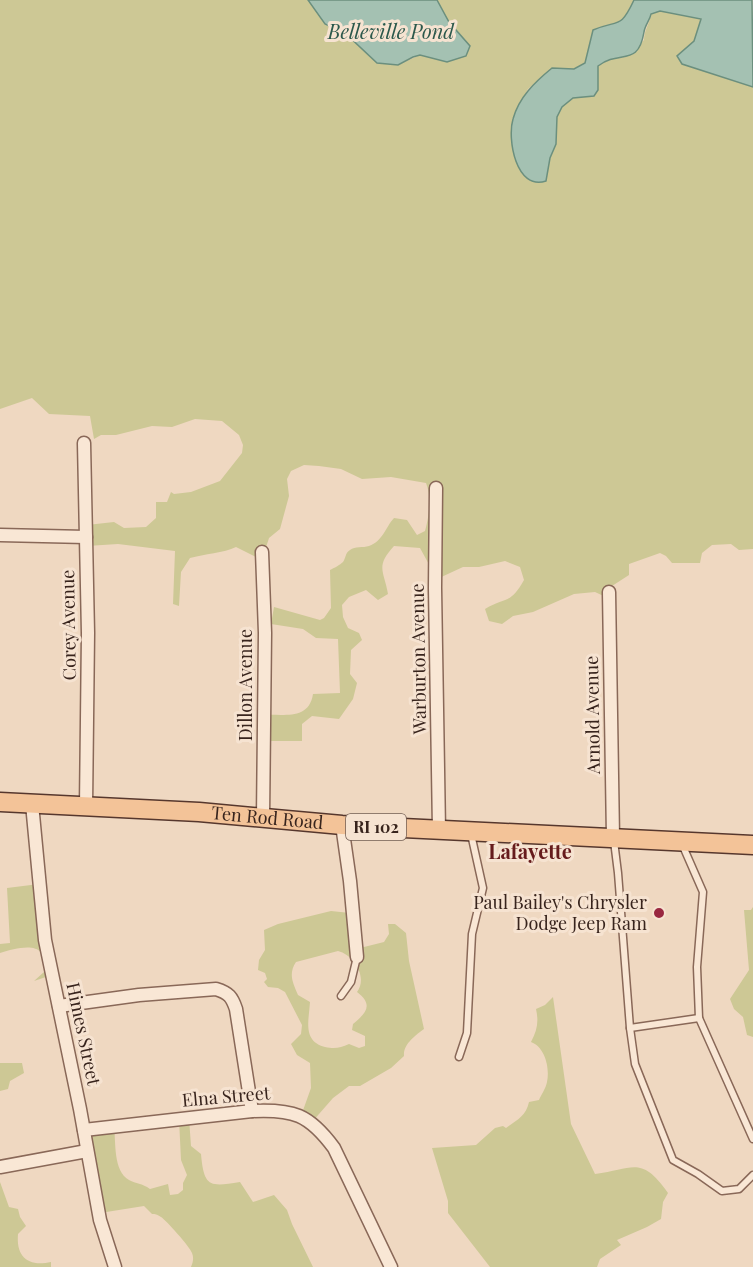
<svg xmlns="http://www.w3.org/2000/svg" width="753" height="1267" viewBox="0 0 753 1267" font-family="'Playfair Display',serif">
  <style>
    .green { fill: #cdc895; fill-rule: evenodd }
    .water { fill: #a4c1b2; stroke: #6b8f7e; stroke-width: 1.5 }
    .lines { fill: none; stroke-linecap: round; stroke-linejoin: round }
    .lane-casing { stroke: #896858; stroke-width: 9 }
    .street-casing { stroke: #896858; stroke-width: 15 }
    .primary-casing { stroke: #56372d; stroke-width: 21 }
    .lane { stroke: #f9e7d5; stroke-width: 6 }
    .street { stroke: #f9e7d5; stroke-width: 12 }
    .primary { stroke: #f3c398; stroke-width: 18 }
    .poi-dot { fill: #992740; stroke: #f6e3d1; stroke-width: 2 }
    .labels { text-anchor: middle; stroke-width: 6; stroke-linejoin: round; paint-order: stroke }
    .shield { fill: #f6e3d1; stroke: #715d53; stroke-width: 1.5 }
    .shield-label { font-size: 16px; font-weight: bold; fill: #38241d }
    .street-label { font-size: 18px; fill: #38241d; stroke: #f6e3d1 }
    .poi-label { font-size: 18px; fill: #38241d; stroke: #f6e3d1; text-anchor: end }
    .water-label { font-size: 20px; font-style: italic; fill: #2c584c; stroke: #f6e3d1 }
    .neighbourhood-label { font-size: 20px; font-weight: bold; fill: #661b1c; stroke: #f6e3d1 }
  </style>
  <rect width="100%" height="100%" fill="#efd8c1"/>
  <g class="green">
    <path d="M0,0H308L325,23L346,34L377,63L398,65L420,55L447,62L470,46L449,22L437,0H634C620,30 619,19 593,30L585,63L574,69L552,68L528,89L512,120L546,181L550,158L556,144L557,117L562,107L573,98L598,89V66L608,58L626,57L644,40C644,30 650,23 651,14L660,11L702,19L694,41L677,56L682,64L753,87V549L739,550L731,544L712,545L702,553L700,563H672L666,556L660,553L629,564V575L612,586L608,598L595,592L574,594L533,612L513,616L502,624L489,621L485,609C505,597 510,605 524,580L520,567L505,561L479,567H463L437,579L420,548L394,546C375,567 384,570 388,594L378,600L366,590L349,597L342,605L343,617L348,628L359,633L362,640L351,650L350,674L357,683L353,699L339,719L312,716L302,724V741H265V715C285,714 309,720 313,694L340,693L338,639L316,638L303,629L271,624L274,607L320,620L324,618L331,608L330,570C334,568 340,565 343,562C346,558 345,553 350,550C355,546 363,548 369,546C383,541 385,528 394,518L407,520L417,535L425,531C429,517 432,497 426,483L391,477L362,479L341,469L319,466L304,465L291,471L287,479L289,496L280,529L269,538L262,560L236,547C224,553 204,554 190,558L181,572L179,606L173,604L175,551L118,544L87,546V525L114,522L124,528L146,527L156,518V502H167L171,492L174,494L191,492L220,481L242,453L243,445L239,435L222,421L195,419L172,427L152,426L116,435H101L94,439L90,416L49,414L32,398L0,409Z"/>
    <path d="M39,884L52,975L34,981L44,972C50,939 20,947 0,953V944L10,943L7,888Z"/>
    <path d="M753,907V1037L747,1035L743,1017L734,1009L730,999L749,970L744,910H751Z"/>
    <path d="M331,911L350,913L355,942L364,947L384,942L389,934L388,924H395L406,933L409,961L424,1029C416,1035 403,1044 404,1056L391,1068L360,1086H349L333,1098L312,1122L301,1116L311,1088L310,1063L297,1055L291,1044L301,1034L302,1025L285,992L278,988L268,987L264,982L267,979L265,973L258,970L259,960L265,950L264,930L278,924ZM338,951C354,955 368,977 357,992C374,1005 366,1013 353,1024L352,1030L365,1036V1046L359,1048L349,1044C340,1048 335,1049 325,1047C302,1041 309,1020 310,1002L298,995C293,983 288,974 296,962Z"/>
    <path d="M553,997L571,1124L595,1174C634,1169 641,1155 668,1193L663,1202L661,1219L647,1227L617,1240L621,1245L600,1259L597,1267H490L448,1213V1201L432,1148L476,1145L495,1128L503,1126L506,1128C517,1120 526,1116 529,1102L539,1100C541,1095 546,1088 547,1082C550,1068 545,1047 531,1042C537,1031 539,1022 536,1009L545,1005Z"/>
    <path d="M0,1063H22L24,1073L10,1081L8,1089L0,1091Z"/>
    <path d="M189,1118L191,1146L201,1154C204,1187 209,1187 240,1182L253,1202L274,1195L287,1210L292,1224L313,1267H191C193,1262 194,1258 192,1253C190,1247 166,1220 161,1217C156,1214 156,1214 152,1214L144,1206L100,1213L82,1125L114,1126C116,1142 113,1171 129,1180C136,1184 142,1183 150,1189L168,1184L170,1195L178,1194L183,1190V1183L187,1175L181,1160L179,1119Z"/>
    <path d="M0,1182L9,1207L18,1209L20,1217L26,1226L18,1234C16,1257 28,1267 51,1262V1267H0Z"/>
  </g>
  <g class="water">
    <path d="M308,0H437L449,22L470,46L466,56L447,62L420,55L413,57L398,65L377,63L346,34L325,24Z"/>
    <path d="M634,0H752L753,87L682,64L677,56L694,41L701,19L660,11L651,14C650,20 645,25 644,32C638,68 620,49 598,66V90L594,96L573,98L562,107L557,117L556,144L550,158L546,181C516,191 507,139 513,119C519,97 535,82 552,68L574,69L585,63L593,30C619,19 620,30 634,0Z"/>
  </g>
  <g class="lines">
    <defs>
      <g id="lane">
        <path d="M614,841L618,873L630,1028L635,1064L673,1160L698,1174L722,1191L739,1189L753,1175"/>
        <path d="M682,844L703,892L697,967L699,1018L753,1139"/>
        <path d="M341,996L351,982L357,957"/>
        <path d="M630,1028L699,1018"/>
        <path d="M459,1057L467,1033L472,934L483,888L471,834"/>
      </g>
      <g id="street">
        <path d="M84,443L88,633L86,806"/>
        <path d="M436,488L435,588L439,830"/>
        <path d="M0,535L86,537"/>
        <path d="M262,552L265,633L263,818"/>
        <path d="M609,592L613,837"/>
        <path d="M32,804L45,940L80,1109L100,1220L115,1267"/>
        <path d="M342,825L350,881L357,957"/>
        <path d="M59,1006L139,995L216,989C229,993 232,997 236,1009L252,1111"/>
        <path d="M84,1130L252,1111C293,1109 309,1114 334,1148L391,1267"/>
        <path d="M0,1167L87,1151"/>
      </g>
      <g id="primary">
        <path id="s1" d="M0,802L199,812L342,825L753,845"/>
      </g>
    </defs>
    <use href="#lane" class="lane-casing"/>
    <use href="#street" class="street-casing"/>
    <use href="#primary" class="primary-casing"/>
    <use href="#lane" class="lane"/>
    <use href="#street" class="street"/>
    <use href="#primary" class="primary"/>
  </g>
  <circle class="poi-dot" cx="659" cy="913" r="6"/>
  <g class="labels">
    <rect class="shield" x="346" y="814" width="60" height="26" rx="4.5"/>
    <g class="shield-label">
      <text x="376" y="833">RI 102</text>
    </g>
    <g class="street-label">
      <text transform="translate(69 625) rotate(-91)" y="6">Corey Avenue</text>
      <text transform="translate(419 659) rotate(-91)" y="6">Warburton Avenue</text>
      <text transform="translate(246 685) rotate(-90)" y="6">Dillon Avenue</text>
      <text transform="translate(593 715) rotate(-91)" y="6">Arnold Avenue</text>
      <text dy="6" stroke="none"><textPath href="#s1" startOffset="268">Ten Rod Road</textPath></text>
      <text transform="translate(83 1034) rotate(78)" y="6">Himes Street</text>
      <text transform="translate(226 1097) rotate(-5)" y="6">Elna Street</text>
    </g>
    <g class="poi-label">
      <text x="647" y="909">Paul Bailey's Chrysler<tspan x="647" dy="21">Dodge Jeep Ram</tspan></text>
    </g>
    <g class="water-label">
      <text x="391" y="39">Belleville Pond</text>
    </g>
    <g class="neighbourhood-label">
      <text x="530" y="859">Lafayette</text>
    </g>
  </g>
</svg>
